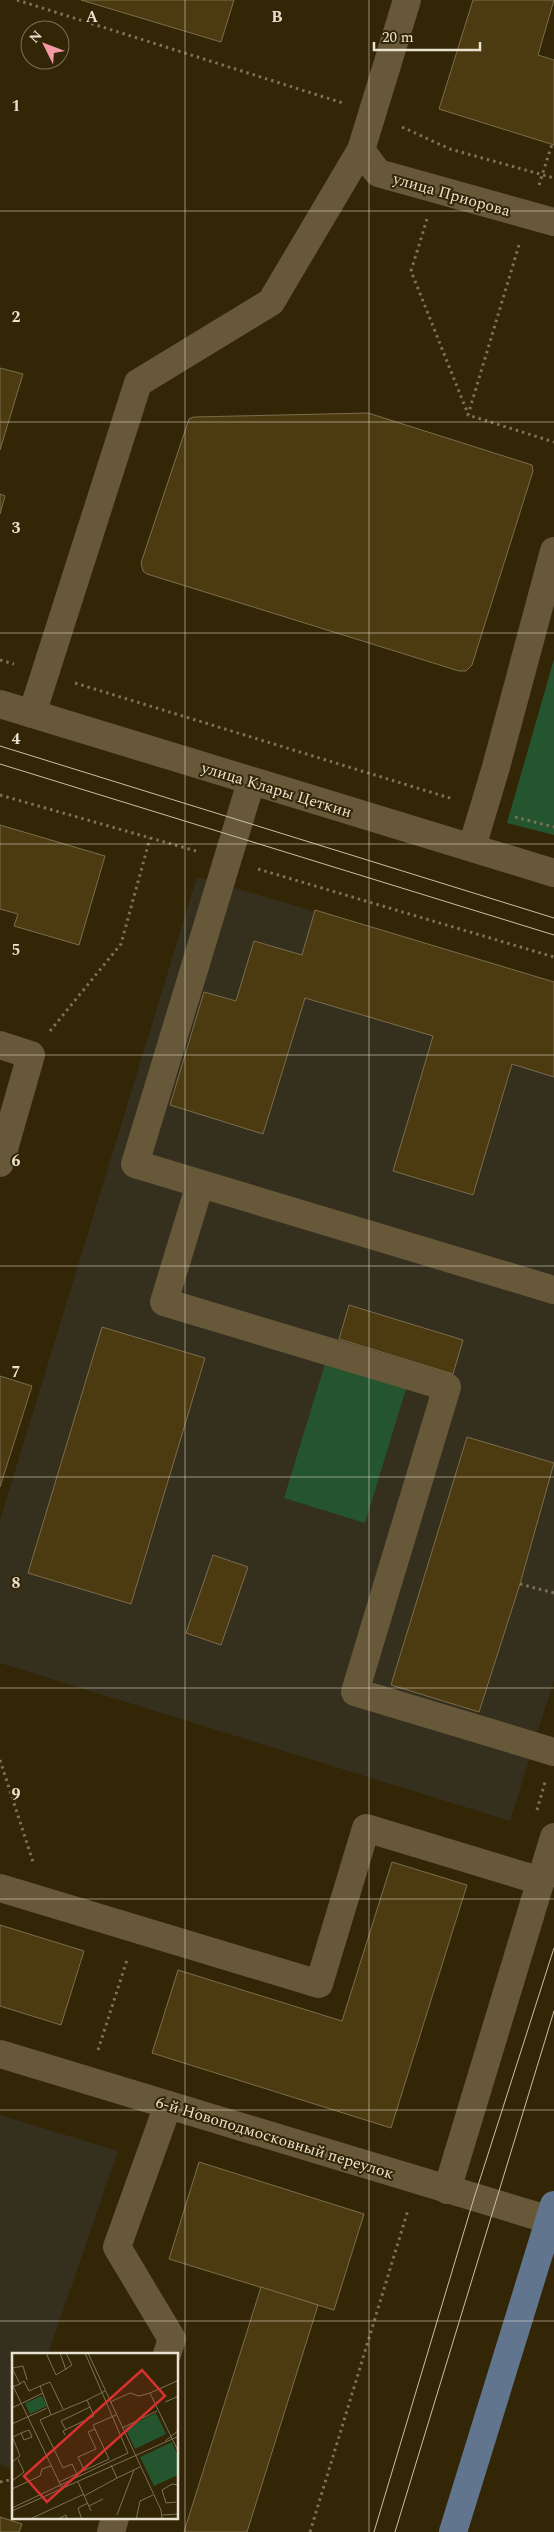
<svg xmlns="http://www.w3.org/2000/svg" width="554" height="2532" viewBox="0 0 554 2532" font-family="Spectral,serif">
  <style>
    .education { fill: #352f1e }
    .green { fill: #24552e }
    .building { fill: #4c3b11; stroke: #7b6d4d }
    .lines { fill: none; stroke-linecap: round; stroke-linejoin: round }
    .path { stroke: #7d7258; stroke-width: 3; stroke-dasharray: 2.5 4; stroke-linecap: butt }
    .minor { stroke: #665839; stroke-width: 28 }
    .major { stroke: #61768e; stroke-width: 28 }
    .tram { stroke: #c8bfab; stroke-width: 1 }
    .grid { fill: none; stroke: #eae2d0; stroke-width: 1; stroke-opacity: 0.55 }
    .labels { text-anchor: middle; stroke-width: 4; stroke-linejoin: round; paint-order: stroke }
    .street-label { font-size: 16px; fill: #eae2d0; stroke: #332606 }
    .inset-road { fill: none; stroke: #7c7157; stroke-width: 1 }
    .view { fill: #d73130; fill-opacity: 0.15; stroke: #d73130; stroke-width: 2.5 }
    .inset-edge { fill: none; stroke: #eae2d0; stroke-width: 2.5 }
    .grid-label { font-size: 16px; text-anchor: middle; font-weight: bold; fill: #eae2d0; stroke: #332606; stroke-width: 4; stroke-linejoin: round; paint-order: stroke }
  </style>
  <rect width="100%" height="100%" fill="#332606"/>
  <g class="education">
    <path d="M197,877L554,982V1680L510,1821L0,1663V1520Z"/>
    <path d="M0,2115L118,2151L48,2354H14V2456L10,2468L0,2465Z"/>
  </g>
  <g class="green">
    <path d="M554,659V835L507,823Z"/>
    <path d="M325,1364L406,1389L365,1523L284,1498Z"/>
  </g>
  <g class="building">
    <path d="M81,0H234L221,42Z"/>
    <path d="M473,0H554L538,55L554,60V145L439,109Z"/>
    <path d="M0,368L23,374L0,450Z"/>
    <path d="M368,413L532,465L533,471L472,665L466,671H459L147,574L143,571L141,563L189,419L194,417Z"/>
    <path d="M0,494L5,496L0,514Z"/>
    <path d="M0,825L105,856L79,945L14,926L18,914L0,909Z"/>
    <path d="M315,910L554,982V1077L512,1064L473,1195L393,1171L433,1036L305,998L263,1134L170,1105L204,992L236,1001L254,941L302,955Z"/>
    <path d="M349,1305L463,1340L453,1374L339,1339Z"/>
    <path d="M102,1327L205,1358L131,1604L28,1573Z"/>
    <path d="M0,1376L32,1386L0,1487Z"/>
    <path d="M467,1437L554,1463L520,1584L479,1712L391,1685Z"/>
    <path d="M213,1555L248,1567L221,1645L186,1633Z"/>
    <path d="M392,1862L467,1885L391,2128L152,2053L178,1970L342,2021Z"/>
    <path d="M0,1925L84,1951L61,2025L0,2006Z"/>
    <path d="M199,2162L364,2214L334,2310L169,2259Z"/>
    <path d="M261,2287L318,2305L247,2532H184Z"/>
    <path d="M0,2517L22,2524L19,2532H0Z"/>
  </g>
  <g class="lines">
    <g class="path">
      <path d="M17,0L343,103"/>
      <path d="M402,127L450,149L554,178"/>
      <path d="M539,185L552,144"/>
      <path d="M427,219L411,271L468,414"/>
      <path d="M519,245L468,415L554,442"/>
      <path d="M0,660L14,664"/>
      <path d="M75,683L453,799"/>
      <path d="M0,795L196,851"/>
      <path d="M515,817L554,827"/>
      <path d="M258,869L554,957"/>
      <path d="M50,1031L121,944L150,838"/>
      <path d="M520,1584L554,1593"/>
      <path d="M0,1760L34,1865"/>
      <path d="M537,1810L545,1782"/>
      <path d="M98,2050L127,1960"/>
      <path d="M0,2482L14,2479"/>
      <path d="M310,2532L408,2210"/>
    </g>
    <g class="minor">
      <path d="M361,150L378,173L554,222"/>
      <path d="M0,704L554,873"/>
      <path d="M32,714L138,383L271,302L361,150L407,0"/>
      <path d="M251,782L135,1164L554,1290"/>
      <path d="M472,847L496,767L554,551"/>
      <path d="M0,1045L31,1055L0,1163"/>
      <path d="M200,1184L164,1302L447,1387L355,1692L554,1752"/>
      <path d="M0,1888L319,1984L366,1828L541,1881"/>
      <path d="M0,2054L550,2220"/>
      <path d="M447,2190L554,1837"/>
      <path d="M167,2354L172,2339L117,2247L168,2105"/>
      <path d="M111,2532L115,2518"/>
    </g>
    <path class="major" d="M453,2532L554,2205"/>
    <g class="tram">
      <path d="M0,746L554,918"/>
      <path d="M0,764L554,935"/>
      <path d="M374,2532L474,2198L554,1948"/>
      <path d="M395,2532L554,2011"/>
    </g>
  </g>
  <path class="grid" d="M185,0V2532M369,0V2532M0,211H554M0,422H554M0,633H554M0,844H554M0,1055H554M0,1266H554M0,1477H554M0,1688H554M0,1899H554M0,2110H554M0,2321H554"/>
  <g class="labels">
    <g class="street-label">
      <text transform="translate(452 194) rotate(16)" y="6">улица Приорова</text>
      <text transform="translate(277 789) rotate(17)" y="6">улица Клары Цеткин</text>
      <text transform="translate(275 2137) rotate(17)" y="6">6-й Новоподмосковный переулок</text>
    </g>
  </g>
  <g transform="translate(12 2353)">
    <rect width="166" height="166" fill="#332606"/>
    <path d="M30,43L35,53L18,61L13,50ZM144,60L154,81L123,96L113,75ZM160,89L166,103V122L142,133L128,104Z" fill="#24552e"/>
    <path class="inset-road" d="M34,0L44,22L60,12L54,0M48,0L54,17M76,0L149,157L150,167M0,15L8,31L0,34M1,15L11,13L15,27M0,31L50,135M8,31L12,28L17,38L28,33L39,62L28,67L51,115L60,111L65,121M28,33L38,29L51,56M138,40L167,100M98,49L118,40L127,43L138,40L167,27M153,49L167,43M0,55L31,40M39,62L75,47M0,71L35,55M110,75L145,58M54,77L49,68L78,54M53,82L51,78L82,63L75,47L93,38M0,83L8,103L0,109M1,84L9,80L17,77L20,84L12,87L9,80M153,88L167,77M99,112L105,125L128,114M72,117L66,104L84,96L76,79L83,76M0,128L12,119L6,106M47,129L97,106L81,72L104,62M66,129L79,158M0,136L28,123L30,116L39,113M72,143L105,125M164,149L154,150L150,137L160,131L167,132M77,153L91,146M0,155L116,100L73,0M0,158L167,83M105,162L122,117M150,162L167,161M16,167L72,141M44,167L54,162L55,167M70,167L66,155L76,150M124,167L128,148L141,142"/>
    <path class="view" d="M130,17L153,43L35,149L12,123Z"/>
    <rect width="166" height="166" class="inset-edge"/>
  </g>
  <g class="grid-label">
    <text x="92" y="22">A</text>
    <text x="277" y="22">B</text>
    <text x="16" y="111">1</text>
    <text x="16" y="322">2</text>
    <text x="16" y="533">3</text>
    <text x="16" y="744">4</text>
    <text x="16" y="955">5</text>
    <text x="16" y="1166">6</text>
    <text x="16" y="1377">7</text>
    <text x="16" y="1588">8</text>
    <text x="16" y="1799">9</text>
  </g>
  <g transform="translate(45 45) rotate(312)"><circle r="24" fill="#332606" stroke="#7c7157"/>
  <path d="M0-4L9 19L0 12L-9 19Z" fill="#f49aa5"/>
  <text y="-8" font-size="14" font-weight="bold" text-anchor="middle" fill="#eae2d0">N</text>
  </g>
  <path d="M374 42v8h106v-8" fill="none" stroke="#eae2d0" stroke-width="2.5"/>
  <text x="382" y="42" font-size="15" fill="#eae2d0" stroke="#332606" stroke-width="4" paint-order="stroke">20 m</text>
</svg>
